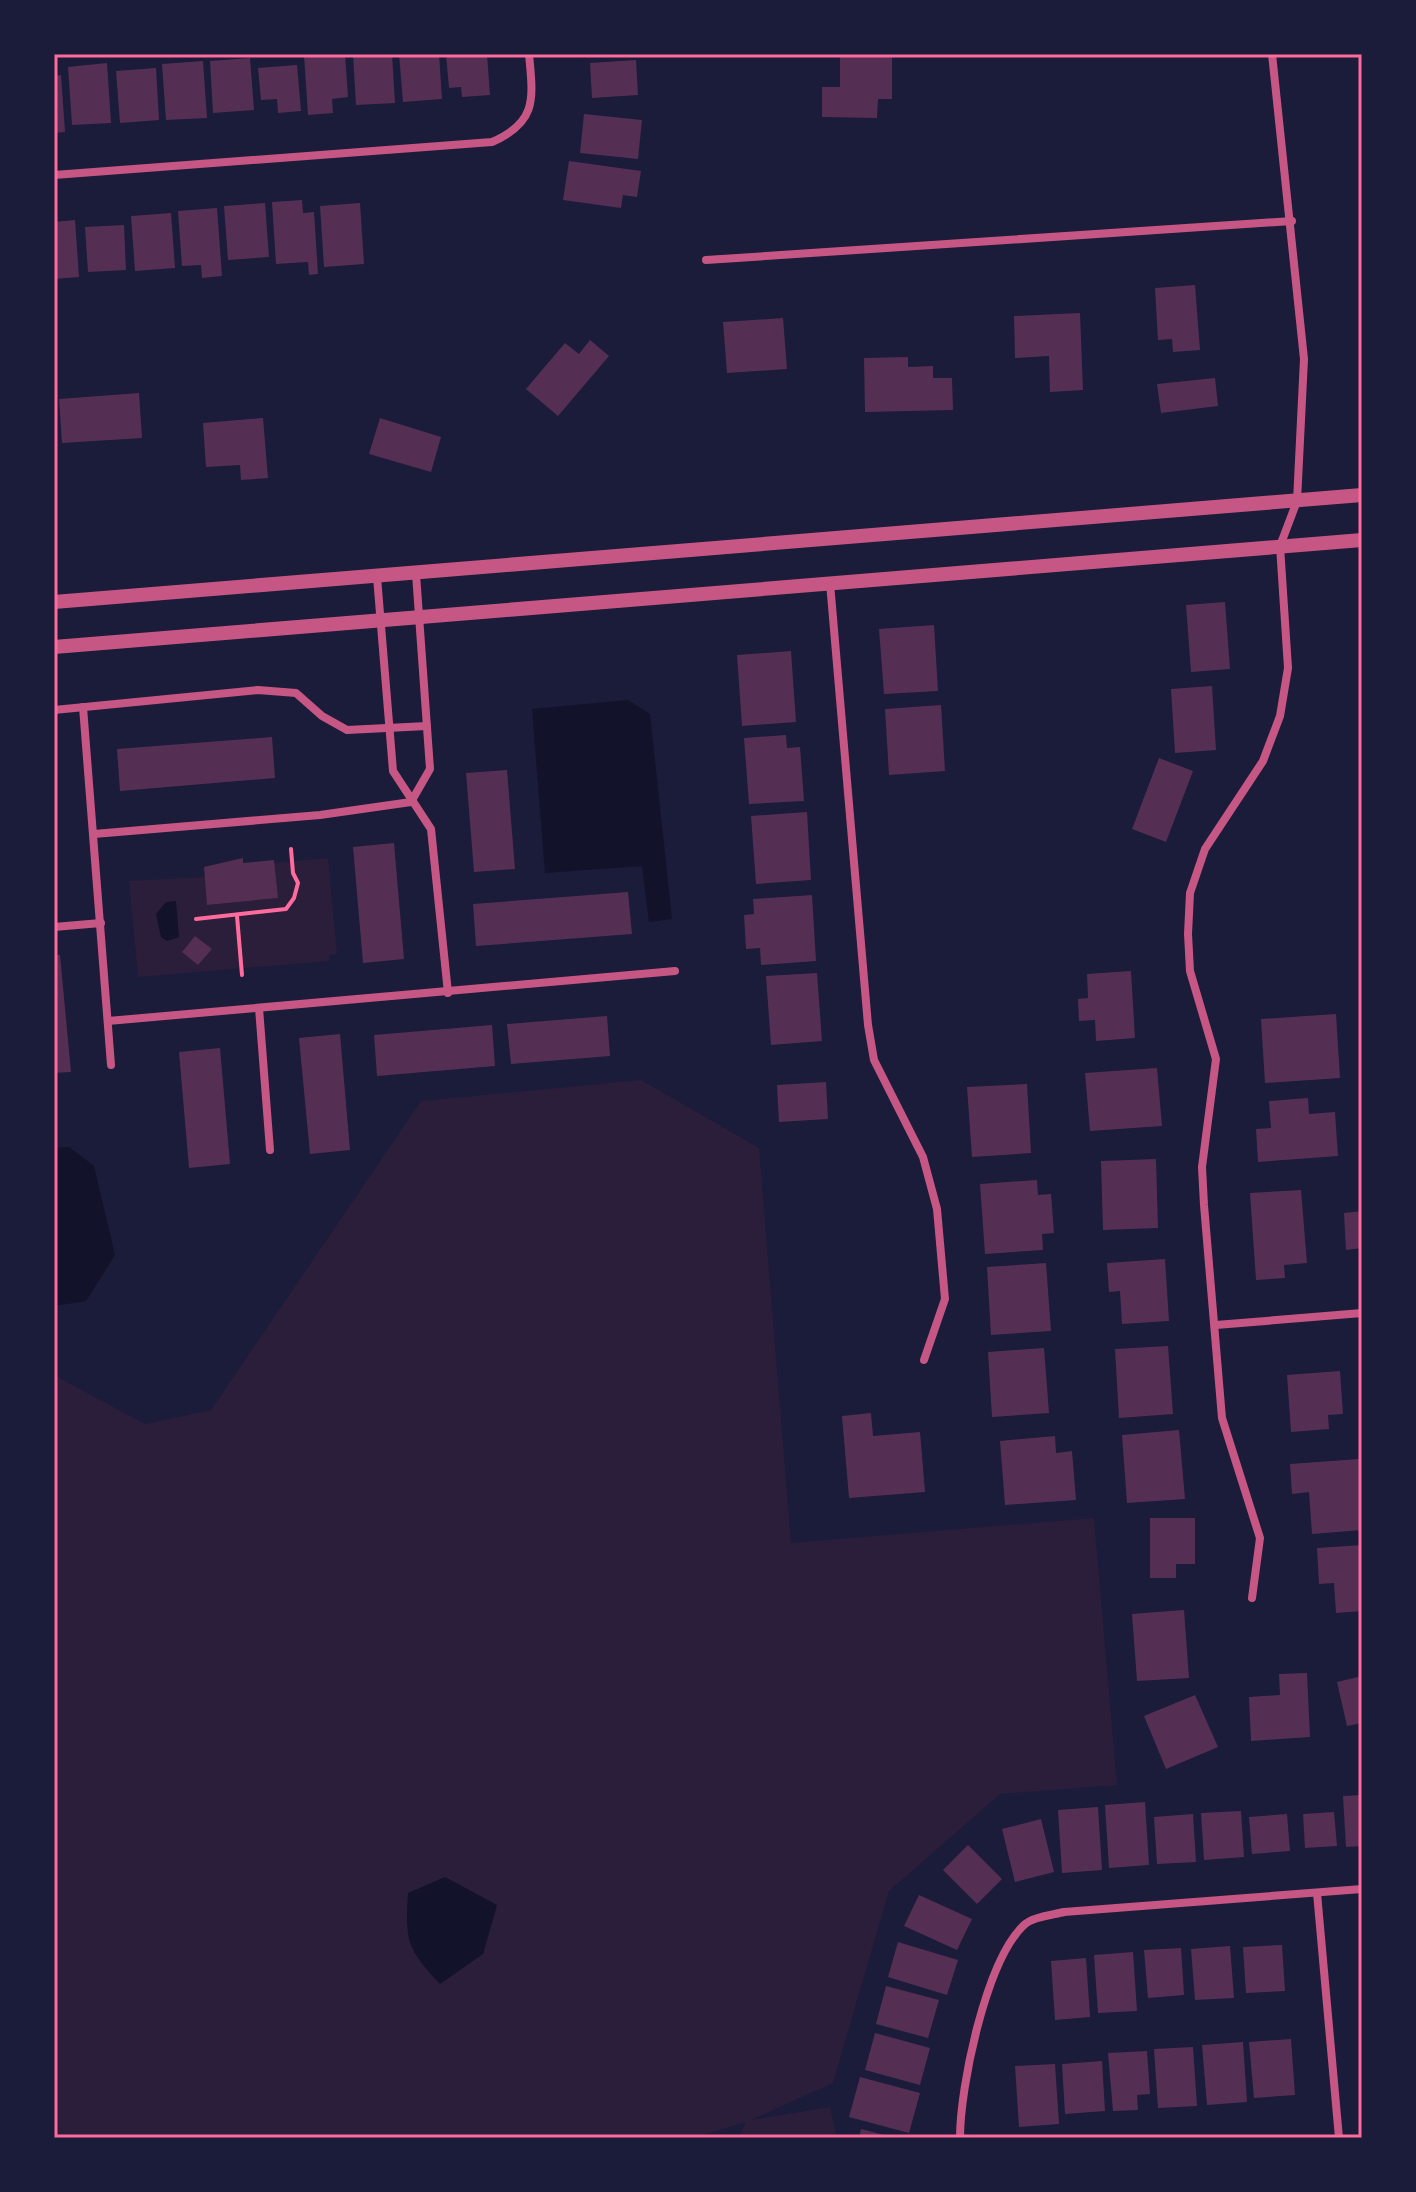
<svg xmlns="http://www.w3.org/2000/svg" width="1416" height="2192" viewBox="0 0 1416 2192" font-family="Overpass,sans-serif">
  <style>
    .green { fill: #2a1e3b }
    .water { fill: #12122b }
    .building { fill: #542f53 }
    .lines { fill: none; stroke-linecap: round; stroke-linejoin: round }
    .path { stroke: #ff6b9d; stroke-width: 4 }
    .minor { stroke: #c65784; stroke-width: 8 }
    .tertiary { stroke: #c65784; stroke-width: 14 }
    .neatline { fill: none; stroke: #ff6b9d; stroke-width: 3 }
  </style>
  <rect width="100%" height="100%" fill="#1b1b3a"/>
  <g class="green">
    <path d="M328,858L337,954L329,955V961L138,977L129,881L205,877L208,905L277,898L274,863Z"/>
    <path d="M641,1080L759,1148L791,1543L1094,1518L1117,1785L1000,1794L889,1891L833,2083L751,2120L830,2107L837,2138H738L746,2122L693,2138H54V1375L145,1424L211,1410L421,1101Z"/>
  </g>
  <g class="water">
    <path d="M628,700L650,714L672,919L649,922L642,866L545,873L532,709Z"/>
    <path d="M176,901L179,937L167,941L161,937L156,914L166,902Z"/>
    <path d="M69,1147L94,1166L115,1255L86,1301L54,1306V1148Z"/>
    <path d="M445,1877L497,1905L483,1954L440,1984C407,1949 405,1941 408,1893Z"/>
  </g>
  <g class="building">
    <path d="M345,54L348,97L332,99L333,113L308,115L304,55Z"/>
    <path d="M353,54H392L395,103L356,105Z"/>
    <path d="M399,54H439L442,99L403,102Z"/>
    <path d="M446,54H487L490,95L462,97L461,87L449,88Z"/>
    <path d="M840,54H892V99H878L877,118L822,117V87H840Z"/>
    <path d="M250,58L254,110L213,113L210,61Z"/>
    <path d="M636,60L638,95L592,98L590,63Z"/>
    <path d="M203,61L207,118L166,120L162,64Z"/>
    <path d="M107,63L111,123L72,125L68,67Z"/>
    <path d="M297,65L301,111L278,113L277,99L261,100L258,68Z"/>
    <path d="M156,68L159,120L120,123L116,71Z"/>
    <path d="M61,75L65,132L54,133V76Z"/>
    <path d="M584,114L642,120L638,159L580,153Z"/>
    <path d="M569,161L641,171L637,197L623,195L621,208L563,200Z"/>
    <path d="M302,200L303,213L314,212L318,274L309,275L308,262L276,264L272,202Z"/>
    <path d="M265,203L269,257L228,260L224,206Z"/>
    <path d="M360,203L364,264L324,267L320,206Z"/>
    <path d="M217,208L222,276L202,278L201,265L182,266L178,211Z"/>
    <path d="M171,213L175,268L135,271L131,216Z"/>
    <path d="M75,220L79,277L54,279V222Z"/>
    <path d="M124,225L126,270L88,272L85,227Z"/>
    <path d="M1195,285L1200,350L1173,352L1172,339L1158,340L1155,288Z"/>
    <path d="M1080,313L1083,390L1050,392L1049,356L1015,358L1014,316Z"/>
    <path d="M783,318L787,369L727,373L723,322Z"/>
    <path d="M590,340L609,356L558,416L526,389L565,343L579,354Z"/>
    <path d="M908,357V367L933,366V378H952L953,410L865,412L864,358Z"/>
    <path d="M1215,378L1218,406L1161,413L1157,384Z"/>
    <path d="M139,393L142,438L62,443L59,399Z"/>
    <path d="M263,418L268,478L241,480L240,465L206,467L203,423Z"/>
    <path d="M380,418L441,437L431,472L369,454Z"/>
    <path d="M1225,602L1230,669L1191,672L1186,605Z"/>
    <path d="M934,625L938,691L884,694L879,629Z"/>
    <path d="M791,651L796,722L742,726L737,655Z"/>
    <path d="M1212,686L1216,750L1175,753L1171,689Z"/>
    <path d="M941,705L945,771L889,775L885,709Z"/>
    <path d="M786,735L787,748L800,747L804,801L749,804L744,738Z"/>
    <path d="M272,737L275,778L120,791L117,749Z"/>
    <path d="M1159,758L1193,771L1166,842L1132,829Z"/>
    <path d="M507,770L515,869L474,872L466,773Z"/>
    <path d="M807,812L811,880L756,884L751,816Z"/>
    <path d="M394,843L404,959L363,963L353,847Z"/>
    <path d="M243,858V863L274,860L278,898L207,905L204,867Z"/>
    <path d="M628,892L632,934L476,946L473,904Z"/>
    <path d="M812,895L816,961L761,965L760,948L746,949L744,915L754,914L753,899Z"/>
    <path d="M195,936L212,949L198,965L182,952Z"/>
    <path d="M54,955H60L71,1072L54,1073Z"/>
    <path d="M1131,971L1135,1038L1096,1041L1095,1020L1079,1021L1078,999L1088,998L1087,974Z"/>
    <path d="M817,973L822,1041L771,1045L766,976Z"/>
    <path d="M1336,1014L1340,1078L1265,1083L1261,1019Z"/>
    <path d="M607,1016L610,1056L511,1064L507,1024Z"/>
    <path d="M492,1025L495,1066L377,1076L374,1035Z"/>
    <path d="M340,1034L350,1150L310,1154L299,1038Z"/>
    <path d="M220,1048L230,1164L189,1168L179,1052Z"/>
    <path d="M1157,1068L1162,1126L1090,1131L1085,1073Z"/>
    <path d="M826,1082L828,1119L779,1122L777,1085Z"/>
    <path d="M1027,1084L1031,1153L972,1157L967,1087Z"/>
    <path d="M1308,1098L1309,1114L1335,1112L1338,1156L1258,1162L1256,1129L1271,1128L1269,1101Z"/>
    <path d="M1156,1159L1158,1228L1103,1230L1101,1161Z"/>
    <path d="M1037,1180L1038,1195L1051,1194L1054,1233L1042,1234L1043,1250L985,1254L980,1184Z"/>
    <path d="M1301,1190L1307,1263L1284,1265L1285,1278L1256,1280L1250,1193Z"/>
    <path d="M1362,1211V1248L1346,1250L1344,1213Z"/>
    <path d="M1165,1259L1169,1321L1122,1324L1120,1291L1109,1292L1107,1263Z"/>
    <path d="M1046,1263L1051,1331L991,1335L987,1267Z"/>
    <path d="M1168,1346L1173,1414L1119,1418L1115,1349Z"/>
    <path d="M1044,1348L1049,1413L992,1417L988,1352Z"/>
    <path d="M1340,1371L1343,1414L1328,1415L1329,1429L1291,1432L1287,1375Z"/>
    <path d="M871,1413L873,1436L920,1432L925,1492L849,1498L842,1416Z"/>
    <path d="M1179,1430L1185,1499L1127,1503L1122,1435Z"/>
    <path d="M1055,1436L1056,1453L1072,1451L1076,1500L1005,1505L1000,1441Z"/>
    <path d="M1359,1459L1362,1530L1312,1534L1309,1492L1292,1494L1290,1464Z"/>
    <path d="M1150,1518H1195V1564H1176V1578H1150Z"/>
    <path d="M1362,1545V1611L1336,1613L1334,1583L1319,1584L1317,1548Z"/>
    <path d="M1184,1610L1189,1678L1137,1681L1132,1614Z"/>
    <path d="M1307,1673L1310,1737L1251,1741L1249,1697L1280,1695L1279,1674Z"/>
    <path d="M1362,1676V1723L1347,1726L1337,1682Z"/>
    <path d="M1195,1695L1218,1747L1166,1769L1144,1716Z"/>
    <path d="M1362,1795V1846L1346,1847L1343,1796Z"/>
    <path d="M1145,1802L1149,1865L1109,1868L1105,1805Z"/>
    <path d="M1098,1807L1102,1870L1062,1873L1058,1810Z"/>
    <path d="M1241,1811L1244,1857L1204,1860L1201,1813Z"/>
    <path d="M1334,1812L1337,1846L1305,1848L1303,1814Z"/>
    <path d="M1193,1814L1196,1862L1157,1864L1154,1817Z"/>
    <path d="M1287,1814L1290,1851L1252,1854L1249,1817Z"/>
    <path d="M1041,1819L1054,1872L1015,1882L1002,1829Z"/>
    <path d="M968,1845L1002,1879L977,1904L943,1870Z"/>
    <path d="M919,1895L972,1919L957,1950L904,1926Z"/>
    <path d="M898,1942L958,1960L947,1995L888,1977Z"/>
    <path d="M1282,1945L1285,1991L1246,1993L1243,1947Z"/>
    <path d="M1230,1946L1234,1998L1195,2000L1191,1949Z"/>
    <path d="M1181,1948L1184,1995L1148,1998L1144,1950Z"/>
    <path d="M1133,1952L1137,2011L1098,2013L1094,1955Z"/>
    <path d="M1086,1958L1090,2017L1055,2020L1051,1961Z"/>
    <path d="M886,1986L939,2000L928,2038L876,2024Z"/>
    <path d="M875,2033L930,2048L920,2085L865,2070Z"/>
    <path d="M1291,2039L1295,2095L1254,2098L1249,2042Z"/>
    <path d="M1243,2042L1247,2102L1207,2105L1202,2045Z"/>
    <path d="M1193,2047L1197,2106L1158,2108L1154,2049Z"/>
    <path d="M1147,2051L1150,2094L1137,2095L1138,2110L1113,2111L1108,2053Z"/>
    <path d="M1102,2061L1105,2111L1065,2114L1062,2064Z"/>
    <path d="M1055,2064L1059,2124L1019,2127L1015,2066Z"/>
    <path d="M860,2077L920,2093L909,2133L849,2117Z"/>
    <path d="M861,2129L892,2137V2138H859Z"/>
  </g>
  <g class="lines">
    <g class="path">
      <path d="M237,916L242,975"/>
      <path d="M196,919L286,909L294,898L298,883L293,873L291,849"/>
    </g>
    <g class="minor">
      <path d="M54,175L492,142C538,122 533,98 529,54"/>
      <path d="M706,260L1292,221"/>
      <path d="M377,577L393,771L431,829L448,993"/>
      <path d="M830,583L868,1025L874,1060L923,1157L937,1209L945,1299L924,1360"/>
      <path d="M83,707L111,1065"/>
      <path d="M54,710L258,690L296,693L322,716L347,730L427,726"/>
      <path d="M411,802L430,769L416,574"/>
      <path d="M94,834L320,815L411,802"/>
      <path d="M54,927L101,923"/>
      <path d="M259,1008L270,1150"/>
      <path d="M108,1021L675,971"/>
      <path d="M1216,1325L1362,1313"/>
      <path d="M1252,1598L1260,1538L1222,1418L1204,1205L1202,1167L1216,1059L1190,971L1188,934L1190,893L1205,849L1263,761L1280,716L1288,668L1280,546L1297,501L1304,359L1272,54"/>
      <path d="M1317,1893L1339,2138"/>
      <path d="M960,2138C960,2086 986,1962 1023,1926C1031,1917 1052,1915 1064,1912L1362,1889"/>
    </g>
    <g class="tertiary">
      <path d="M54,602L1362,495"/>
      <path d="M54,647L1362,540"/>
    </g>
  </g>
  <rect width="1416" height="2192" fill="none" stroke="#1b1b3a" stroke-width="112"/>
  <rect x="56" y="56" width="1304" height="2080" class="neatline"/>
</svg>
